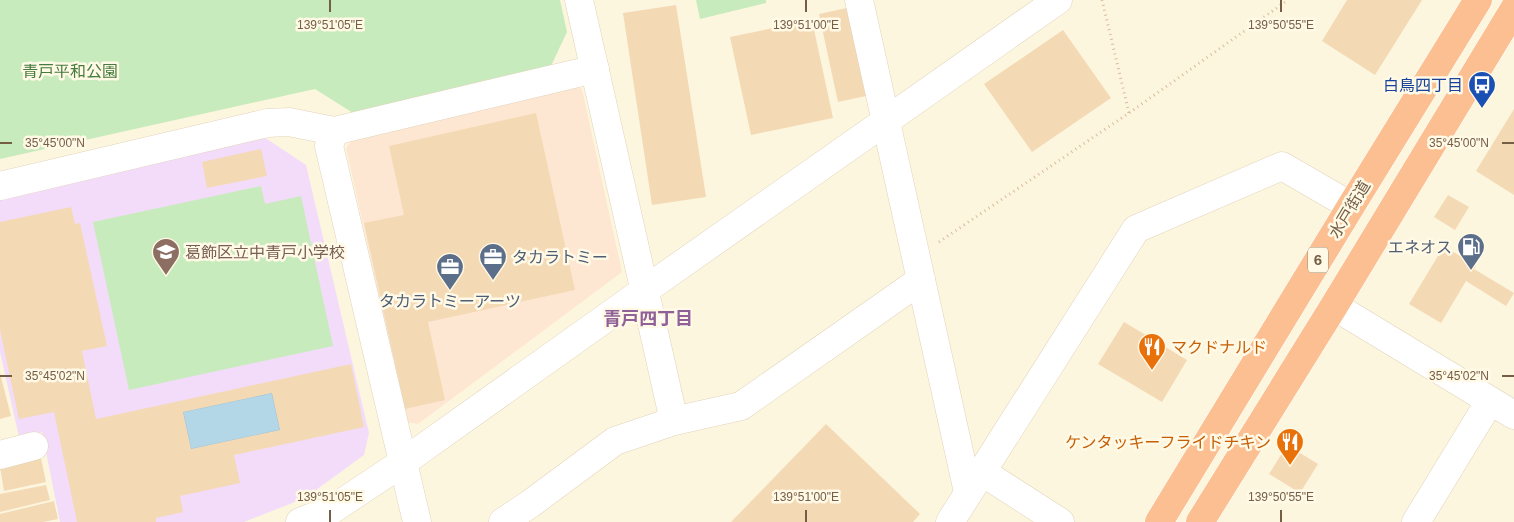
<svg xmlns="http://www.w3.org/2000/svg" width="1514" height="522" viewBox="0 0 1514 522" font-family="Arial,'Noto Sans JP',sans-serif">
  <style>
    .commercial { fill: #fee7d2 }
    .education { fill: #f3dcf9 }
    .green { fill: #c8ebbd }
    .water { fill: #b3d7e7; stroke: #99c4d9 }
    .building { fill: #f4d9b5; fill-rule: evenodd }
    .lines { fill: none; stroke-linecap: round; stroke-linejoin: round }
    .minor-casing { stroke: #e1d3bb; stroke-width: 29 }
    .highway-casing { stroke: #fff; stroke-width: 29 }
    .path { stroke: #d8bc99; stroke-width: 3; stroke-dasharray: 1 4; stroke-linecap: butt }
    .minor { stroke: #fff; stroke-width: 28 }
    .highway { stroke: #fbbf92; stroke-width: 28 }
    .ticks { fill: none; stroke: #745e46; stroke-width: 2 }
    .labels { text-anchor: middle; stroke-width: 5; stroke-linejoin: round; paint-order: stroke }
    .shield { fill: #fff9e6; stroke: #9e8c76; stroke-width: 1 }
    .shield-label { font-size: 15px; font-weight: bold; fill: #745e46 }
    .park-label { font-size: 16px; fill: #457b3d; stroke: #fff9e6 }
    .transit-label { font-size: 16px; fill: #164399; stroke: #fff9e6; text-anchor: end }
    .street-label { font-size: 16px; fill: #745e46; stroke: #fff9e6 }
    .service-label { font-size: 16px; fill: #4e5e75; stroke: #fff9e6; text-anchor: end }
    .education-label { font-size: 16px; fill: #785e54; stroke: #fff9e6; text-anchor: start }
    .food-label { font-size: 16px; fill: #c56008; stroke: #fff9e6; text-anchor: start }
    .neighbourhood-label { font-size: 18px; font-weight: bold; fill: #8f6198; stroke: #fff9e6 }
    .ticks-label { font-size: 12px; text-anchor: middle; fill: #745e46; stroke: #fff9e6; stroke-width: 5; stroke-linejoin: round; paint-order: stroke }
  </style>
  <rect width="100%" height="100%" fill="#fdf6df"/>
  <path class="commercial" d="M569,83L582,89L622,272L418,424L407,422L346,148L354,137Z"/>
  <path class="education" d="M264,137L306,165L369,433L364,455L305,498L244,522H60L42,432L19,437L0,352V200Z"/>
  <g class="green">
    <path d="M0,0H560L567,32L551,66L353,113L315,89L0,159Z"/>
    <path d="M696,0H766V3L700,19Z"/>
    <path d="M261,186L265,204L301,196L333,346L129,390L93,222Z"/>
  </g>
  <path class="water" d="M272,393L280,430L191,449L183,412Z"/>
  <g class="building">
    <path d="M1347,0H1422L1375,75L1322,41Z"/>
    <path d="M676,5L706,197L652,205L623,13Z"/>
    <path d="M847,8L866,96L838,102L819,14Z"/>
    <path d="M812,20L833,118L751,135L730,37Z"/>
    <path d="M1063,30L1111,98L1032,152L984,84Z"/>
    <path d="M1514,109V195L1476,171Z"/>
    <path d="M536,113L575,290L428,322L445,400L405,409L364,223L404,215L389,146Z"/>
    <path d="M261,149L267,176L207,188L202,162Z"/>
    <path d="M1448,195L1469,207L1455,230L1434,217Z"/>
    <path d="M71,207L75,224L80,223L107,346L82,351L96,419L351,364L364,427L234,455L240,483L180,496L183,512L156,518V522H77L54,412L19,419L0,330V222ZM272,393L280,430L191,449L183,412Z"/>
    <path d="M1444,246L1476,266L1474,269L1514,293L1506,306L1466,281L1441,323L1409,304Z"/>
    <path d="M1124,322L1187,360L1162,402L1098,364Z"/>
    <path d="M0,373L11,416L0,419Z"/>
    <path d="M826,424L920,514L913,522H731Z"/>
    <path d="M1287,445L1318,464L1300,493L1269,474Z"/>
    <path d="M41,458L46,482L4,491L0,467Z"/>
    <path d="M46,485L50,500L0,512V494Z"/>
    <path d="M54,501L58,519L43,522H0V514Z"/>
  </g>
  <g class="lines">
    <defs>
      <g id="minor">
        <path d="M579,0L674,421"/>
        <path d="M859,0L968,492"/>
        <path d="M334,131L329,146L417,522"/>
        <path d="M0,186L267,123L289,122L334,131L595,69"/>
        <path d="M1334,306L1514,415"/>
        <path d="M0,455L34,446"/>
        <path d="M982,472L1060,522"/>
        <path d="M300,522L333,509L402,463L645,290L1058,0"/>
        <path d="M503,522L530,504L615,441L674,421L741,406L921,280"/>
        <path d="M950,522L1136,229L1282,166L1351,206"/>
        <path d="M1416,522L1490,401"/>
      </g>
      <g id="highway">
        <path d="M1159,522L1351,206L1478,0"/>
        <path d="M1200,522L1334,306L1514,9"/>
      </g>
    </defs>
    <use href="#minor" class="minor-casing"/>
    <use href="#highway" class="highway-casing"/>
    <g class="path">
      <path d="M1102,0L1129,113"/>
      <path d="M939,242L1129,113L1288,0"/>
    </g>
    <use href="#minor" class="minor"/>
    <use href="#highway" class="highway"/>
  </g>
  <path class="ticks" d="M330,0V12M806,0V12M1281,0V12M0,143H12M1502,143H1514M0,376H12M1502,376H1514M330,510V522M806,510V522M1281,510V522"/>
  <defs>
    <symbol id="bus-pin" viewBox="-11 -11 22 30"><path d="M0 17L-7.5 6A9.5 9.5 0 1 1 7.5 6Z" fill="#1a4fb4" stroke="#fff9e6"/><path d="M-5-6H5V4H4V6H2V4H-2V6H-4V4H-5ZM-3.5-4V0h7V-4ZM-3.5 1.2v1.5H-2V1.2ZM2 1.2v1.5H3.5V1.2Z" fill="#fff"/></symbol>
    <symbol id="fuel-pin" viewBox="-11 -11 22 30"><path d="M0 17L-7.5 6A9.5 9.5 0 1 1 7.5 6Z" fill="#5c6f8a" stroke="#fff9e6"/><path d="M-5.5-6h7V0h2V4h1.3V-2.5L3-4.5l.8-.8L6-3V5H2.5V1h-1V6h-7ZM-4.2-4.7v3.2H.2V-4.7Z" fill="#fff"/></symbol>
    <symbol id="school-pin" viewBox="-11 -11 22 30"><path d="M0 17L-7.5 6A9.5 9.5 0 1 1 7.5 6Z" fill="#8d6e63" stroke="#fff9e6"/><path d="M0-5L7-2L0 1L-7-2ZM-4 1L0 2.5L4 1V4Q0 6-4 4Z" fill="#fff"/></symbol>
    <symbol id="office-pin" viewBox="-11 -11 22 30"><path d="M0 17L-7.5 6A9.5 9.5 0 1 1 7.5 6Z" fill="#5c6f8a" stroke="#fff9e6"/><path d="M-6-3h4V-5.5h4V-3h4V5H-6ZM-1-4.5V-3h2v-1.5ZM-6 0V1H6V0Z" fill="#fff"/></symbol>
    <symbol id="restaurant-pin" viewBox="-11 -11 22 30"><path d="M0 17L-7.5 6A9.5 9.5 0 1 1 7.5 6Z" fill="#e8710a" stroke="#fff9e6"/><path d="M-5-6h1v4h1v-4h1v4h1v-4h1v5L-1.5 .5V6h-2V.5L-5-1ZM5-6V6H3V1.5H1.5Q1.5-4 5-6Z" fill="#fff"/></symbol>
  </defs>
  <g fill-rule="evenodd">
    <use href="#bus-pin" x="1466" y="69" width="32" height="43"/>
    <use href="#fuel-pin" x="1455" y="231" width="32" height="43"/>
    <use href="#school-pin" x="150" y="236" width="32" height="43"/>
    <use href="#office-pin" x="477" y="241" width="32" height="43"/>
    <use href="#office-pin" x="434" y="251" width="32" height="43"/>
    <use href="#restaurant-pin" x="1136" y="331" width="32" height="43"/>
    <use href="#restaurant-pin" x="1274" y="426" width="32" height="43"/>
  </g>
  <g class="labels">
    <rect class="shield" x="1308" y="247.5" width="20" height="25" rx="4"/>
    <g class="shield-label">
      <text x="1318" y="265">6</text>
    </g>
    <g class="park-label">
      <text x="70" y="77">青戸平和公園</text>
    </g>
    <g class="transit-label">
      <text x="1463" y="91">白鳥四丁目</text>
    </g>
    <g class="street-label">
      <text transform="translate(1349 209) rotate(-59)" y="6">水戸街道</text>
    </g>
    <g class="service-label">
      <text x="1452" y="253">エネオス</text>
      <text x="512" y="263" text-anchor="start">タカラトミー</text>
      <text x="450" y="307" text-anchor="middle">タカラトミーアーツ</text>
    </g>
    <g class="education-label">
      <text x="185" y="258">葛飾区立中青戸小学校</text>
    </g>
    <g class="food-label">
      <text x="1171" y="353">マクドナルド</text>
      <text x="1271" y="448" text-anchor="end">ケンタッキーフライドチキン</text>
    </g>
    <g class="neighbourhood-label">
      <text x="648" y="325">青戸四丁目</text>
    </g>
  </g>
  <g class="ticks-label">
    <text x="330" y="29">139°51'05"E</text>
    <text x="806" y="29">139°51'00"E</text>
    <text x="1281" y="29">139°50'55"E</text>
    <text x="1459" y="147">35°45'00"N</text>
    <text x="55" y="147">35°45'00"N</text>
    <text x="1459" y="380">35°45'02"N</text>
    <text x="55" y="380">35°45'02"N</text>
    <text x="330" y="501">139°51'05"E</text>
    <text x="806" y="501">139°51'00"E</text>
    <text x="1281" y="501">139°50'55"E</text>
  </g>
</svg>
